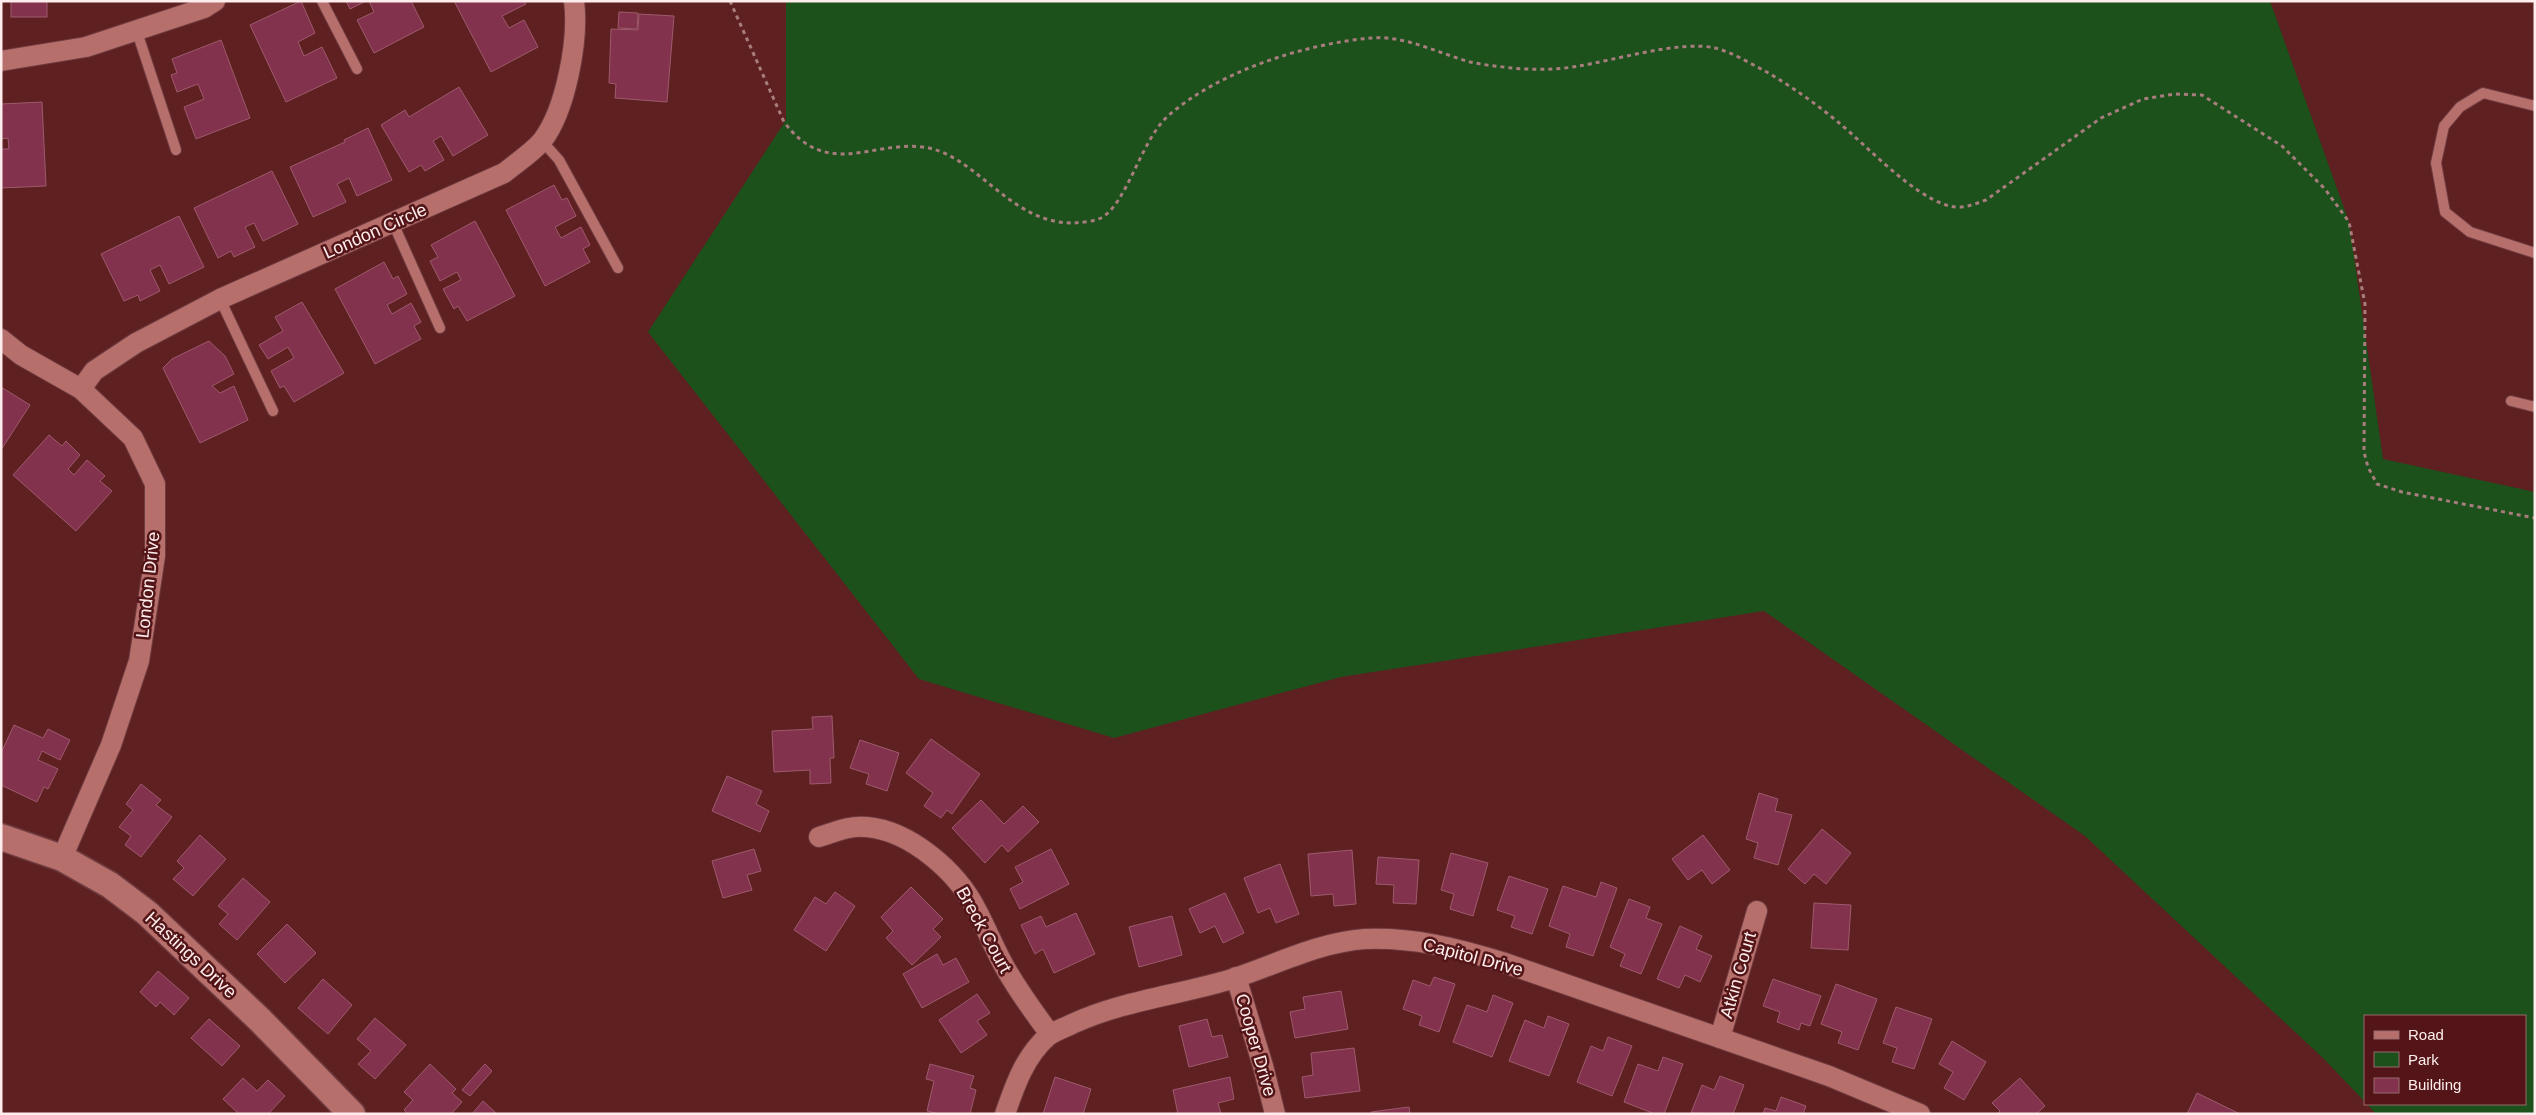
<svg xmlns="http://www.w3.org/2000/svg" width="2536" height="1115" viewBox="0 0 2536 1115" font-family="Helvetica,sans-serif">
  <style>
    .green { fill: #1c511b }
    .building { fill: #82324c; stroke: #9e5a6d }
    .lines { fill: none; stroke-linecap: round; stroke-linejoin: round }
    .service-casing { stroke: #6e3b3f; stroke-width: 12 }
    .minor-casing { stroke: #6e3b3f; stroke-width: 22 }
    .tertiary-casing { stroke: #6e3b3f; stroke-width: 29 }
    .path { stroke: #a77d7d; stroke-width: 3; stroke-dasharray: 4 4; stroke-linecap: butt }
    .service { stroke: #b76f6c; stroke-width: 10 }
    .minor { stroke: #b76f6c; stroke-width: 20 }
    .tertiary { stroke: #b76f6c; stroke-width: 26 }
    .labels { text-anchor: middle; stroke-width: 5; stroke-linejoin: round; paint-order: stroke }
    .street-label { font-size: 18px; fill: #feedec; stroke: #531517 }
  </style>
  <rect width="100%" height="100%" fill="#5f2021"/>
  <path class="green" d="M786,1H2270L2349,222L2383,459L2535,492V1114H2376L2367,1104H2525V1016H2365V1102L2325,1060L2085,836L1764,611L1341,677L1114,738L919,679L648,332L786,120Z"/>
  <g class="building">
    <rect x="11" y="1" width="36" height="16"/>
    <path d="M301,1L315,33L298,42L304,56L322,47L337,78L286,102L250,25Z"/>
    <path d="M346,1H366L350,9Z"/>
    <path d="M369,1H411L424,27L374,53L357,20L374,12Z"/>
    <path d="M454,1H524L526,4L502,16L509,28L524,20L538,47L491,72Z"/>
    <path d="M619,12L638,13L637,29L618,28Z"/>
    <path d="M639,14L674,16L667,102L615,98L616,84L609,83L611,29L638,30Z"/>
    <path d="M221,40L250,118L196,139L184,107L204,99L198,84L177,92L171,75L177,73L172,59Z"/>
    <path d="M459,87L488,135L453,156L441,136L433,141L444,160L425,171L421,165L409,172L381,125L405,110L409,117Z"/>
    <path d="M42,102L46,186L1,188V149H9L8,138L1,139V104Z"/>
    <path d="M368,128L392,180L357,196L349,178L337,184L346,202L313,217L290,167L345,142L344,140Z"/>
    <path d="M272,171L298,224L263,241L254,223L245,227L255,247L234,257L231,251L218,258L194,208Z"/>
    <path d="M554,185L562,200L567,198L576,216L555,227L561,238L581,227L590,245L583,249L590,262L545,286L506,210Z"/>
    <path d="M179,216L204,267L169,284L160,265L150,270L160,291L140,301L138,295L124,301L101,254Z"/>
    <path d="M475,221L515,296L467,321L458,306L454,309L443,289L461,280L457,272L440,281L430,261L438,257L431,245Z"/>
    <path d="M384,262L393,279L398,276L407,294L387,305L392,314L411,303L421,322L414,326L421,339L375,364L335,289Z"/>
    <path d="M302,302L344,373L294,402L284,386L280,388L271,371L294,358L288,347L268,359L259,345L283,331L275,317Z"/>
    <path d="M209,341L225,356L234,374L212,386L220,393L234,386L248,420L200,443L163,368L172,359Z"/>
    <path d="M1,387L30,405L1,450Z"/>
    <path d="M49,435L62,446L66,441L80,455L68,469L74,475L87,460L105,476L100,481L112,491L76,531L13,475Z"/>
    <path d="M832,716L834,758H830L831,783L810,784V770L774,772L772,731L813,729L812,717Z"/>
    <path d="M14,725L43,738L48,729L70,740L60,760L42,751L38,760L58,769L48,789L44,787L37,802L1,785V753Z"/>
    <path d="M931,739L980,774L952,814L947,810L941,818L924,806L933,793L906,773Z"/>
    <path d="M860,740L899,753L887,791L866,784L869,774L850,768Z"/>
    <path d="M727,776L762,791L756,804L769,811L760,832L712,811Z"/>
    <path d="M141,784L161,800L156,805L172,817L141,857L125,845L131,836L119,827L133,810L126,804Z"/>
    <path d="M1759,793L1778,799L1775,811L1792,815L1778,865L1754,858L1758,843L1746,839Z"/>
    <path d="M981,800L1004,824L1023,806L1039,822L1008,852L1002,845L985,863L952,828Z"/>
    <path d="M1822,829L1851,853L1826,884L1814,874L1805,884L1788,869Z"/>
    <path d="M200,835L226,859L193,896L173,879L184,868L177,861Z"/>
    <path d="M1703,835L1730,870L1712,884L1702,870L1688,880L1672,859Z"/>
    <path d="M754,849L761,871L747,875L752,890L723,898L712,861Z"/>
    <path d="M1051,849L1069,884L1020,909L1010,889L1023,882L1015,867Z"/>
    <path d="M1352,850L1356,904L1334,906L1333,894L1311,896L1308,854Z"/>
    <path d="M1451,853L1488,863L1473,916L1450,909L1454,894L1441,890Z"/>
    <path d="M1378,857L1419,860L1416,904L1393,903L1394,885L1376,884Z"/>
    <path d="M1280,864L1299,914L1276,923L1270,908L1258,913L1244,878Z"/>
    <path d="M1509,876L1548,889L1532,934L1511,927L1515,916L1497,910Z"/>
    <path d="M243,878L270,902L237,940L219,924L228,914L218,906Z"/>
    <path d="M1601,882L1617,888L1593,956L1566,947L1570,934L1549,926L1563,886L1596,897Z"/>
    <path d="M911,887L943,919L933,929L941,937L912,965L886,938L893,931L881,917Z"/>
    <path d="M835,892L855,906L826,951L794,930L815,897L826,904Z"/>
    <path d="M1225,893L1244,933L1223,943L1215,926L1200,933L1189,909Z"/>
    <path d="M1629,899L1650,907L1646,918L1662,924L1641,974L1620,966L1625,954L1610,947Z"/>
    <path d="M1814,903L1851,905L1848,950L1811,948Z"/>
    <path d="M1076,913L1095,954L1054,973L1043,949L1035,954L1021,925L1041,916L1046,927Z"/>
    <path d="M1172,916L1182,955L1139,967L1129,927Z"/>
    <path d="M287,924L316,953L285,983L257,954Z"/>
    <path d="M1680,926L1702,936L1696,949L1712,956L1700,982L1685,975L1679,988L1657,979Z"/>
    <path d="M937,954L943,965L956,958L969,982L922,1008L903,974Z"/>
    <path d="M158,971L189,998L174,1015L160,1002L156,1007L140,992Z"/>
    <path d="M1434,977L1455,984L1439,1032L1419,1025L1422,1016L1403,1009L1413,980L1430,986Z"/>
    <path d="M323,979L352,1005L328,1034L298,1008Z"/>
    <path d="M1773,979L1821,996L1810,1026L1801,1023L1799,1030L1777,1022L1780,1012L1763,1006Z"/>
    <path d="M1836,984L1877,999L1858,1050L1838,1043L1842,1032L1821,1024Z"/>
    <path d="M1341,991L1348,1029L1295,1038L1290,1012L1305,1009L1303,997Z"/>
    <path d="M977,994L990,1013L977,1021L987,1035L961,1053L939,1020Z"/>
    <path d="M1493,995L1513,1003L1492,1057L1453,1042L1467,1005L1487,1012Z"/>
    <path d="M1896,1007L1932,1019L1914,1069L1892,1062L1897,1048L1883,1043Z"/>
    <path d="M1548,1016L1569,1024L1549,1076L1509,1061L1525,1020L1544,1028Z"/>
    <path d="M375,1018L406,1045L375,1079L358,1064L371,1051L357,1039Z"/>
    <path d="M209,1019L240,1046L222,1066L191,1038Z"/>
    <path d="M1207,1019L1212,1037L1222,1035L1228,1057L1189,1067L1179,1026Z"/>
    <path d="M1608,1037L1632,1046L1612,1096L1577,1082L1591,1046L1603,1051Z"/>
    <path d="M1952,1041L1986,1062L1964,1100L1944,1088L1953,1072L1939,1064Z"/>
    <path d="M1354,1048L1360,1091L1305,1098L1302,1077L1313,1075L1311,1053Z"/>
    <path d="M1663,1057L1683,1064L1664,1114H1655L1624,1102L1638,1064L1658,1071Z"/>
    <path d="M430,1064L456,1089L452,1093L462,1102L451,1114H408L404,1110L413,1100L404,1092Z"/>
    <path d="M485,1064L492,1071L470,1096L462,1090Z"/>
    <path d="M930,1064L974,1076L970,1088L976,1090L970,1114H939L927,1111L934,1081L926,1079Z"/>
    <path d="M1720,1076L1744,1085L1733,1114L1691,1113L1702,1085L1714,1090Z"/>
    <path d="M1055,1077L1091,1089L1083,1114H1043Z"/>
    <path d="M1230,1077L1234,1099L1218,1103L1221,1114H1178L1173,1090Z"/>
    <path d="M243,1078L257,1091L268,1080L285,1096L268,1114H239L223,1099Z"/>
    <path d="M2020,1078L2045,1106L2036,1114H1997L2000,1111L1992,1103Z"/>
    <path d="M2197,1093L2240,1114H2187Z"/>
    <path d="M1781,1097L1806,1106L1803,1114H1763L1765,1108L1776,1111Z"/>
    <path d="M483,1101L497,1114H472Z"/>
    <path d="M1409,1107L1410,1114H1371V1112Z"/>
  </g>
  <g class="lines">
    <defs>
      <g id="service">
        <path d="M322,1L357,69"/>
        <path d="M136,29L176,150"/>
        <path d="M2535,106L2483,93L2460,107L2444,126L2436,163L2445,212L2470,232L2535,253"/>
        <path d="M542,141L559,160L618,268"/>
        <path d="M393,223L440,328"/>
        <path d="M220,299L273,411"/>
        <path d="M2511,401L2535,407"/>
      </g>
      <g id="minor">
        <path d="M1,61L86,47L204,8L215,1"/>
        <path d="M1,339L21,355L81,389L133,438L155,484V556L139,661L111,745L62,858"/>
        <path d="M81,389L94,371L136,343L220,299L504,173C516,163 532,153 542,141C566,110 579,39 574,1"/>
        <path d="M819,837C835,832 850,825 867,827C911,831 957,872 976,909C987,929 995,951 1007,971C1020,993 1035,1014 1050,1034"/>
        <path d="M1236,977L1263,1066L1275,1114"/>
        <path d="M1720,1038L1757,911"/>
        <path d="M1005,1114C1015,1085 1025,1056 1048,1036C1055,1031 1064,1028 1072,1024C1124,1000 1181,995 1235,978C1277,964 1320,942 1365,939C1413,937 1456,948 1502,962L1829,1076L1920,1114"/>
      </g>
      <path id="tertiary" d="M1,837L62,858L110,885L147,913L260,1020L352,1114"/>
    </defs>
    <use href="#service" class="service-casing"/>
    <use href="#minor" class="minor-casing"/>
    <use href="#tertiary" class="tertiary-casing"/>
    <path class="path" d="M730,1L784,122C827,179 870,141 923,147C977,154 1009,224 1074,223C1082,222 1093,222 1101,218C1127,204 1141,140 1168,116C1219,71 1304,44 1371,38C1404,35 1438,53 1470,62C1483,65 1497,66 1511,68C1533,70 1557,70 1579,66C1615,60 1681,40 1715,48C1732,52 1749,63 1765,71C1791,86 1815,103 1838,122C1868,147 1910,193 1946,205C1961,210 1972,205 1986,200L2101,118L2143,99L2175,94L2202,95L2282,146L2325,189L2349,222L2365,304L2364,452L2368,467L2377,484L2402,492L2535,518"/>
    <use href="#service" class="service"/>
    <use href="#minor" class="minor"/>
    <use href="#tertiary" class="tertiary"/>
  </g>
  <g class="labels">
    <g class="street-label">
      <text transform="translate(375 231) rotate(-24)" y="6">London Circle</text>
      <text transform="translate(148 585) rotate(-84)" y="6">London Drive</text>
      <text transform="translate(984 930) rotate(61)" y="6">Breck Court</text>
      <text transform="translate(191 955) rotate(43)" y="6">Hastings Drive</text>
      <text transform="translate(1473 957) rotate(15)" y="6">Capitol Drive</text>
      <text transform="translate(1738 975) rotate(-74)" y="6">Atkin Court</text>
      <text transform="translate(1256 1045) rotate(74)" y="6">Cooper Drive</text>
    </g>
  </g>
  <rect width="2536" height="1115" fill="none" stroke="#feedec" stroke-width="5"/>
  <rect x="2364" y="1015" width="162" height="90" fill="#531517" stroke="#976b6c"/>
  <rect x="2374" y="1031" width="25" height="8" fill="#b76f6c" stroke="#976b6c"/>
  <text x="2408" y="1040" font-size="15" fill="#feedec">Road</text>
  <rect x="2374" y="1052" width="25" height="15" fill="#1c511b" stroke="#976b6c"/>
  <text x="2408" y="1065" font-size="15" fill="#feedec">Park</text>
  <rect x="2374" y="1078" width="25" height="15" fill="#82324c" stroke="#976b6c"/>
  <text x="2408" y="1090" font-size="15" fill="#feedec">Building</text>
</svg>
